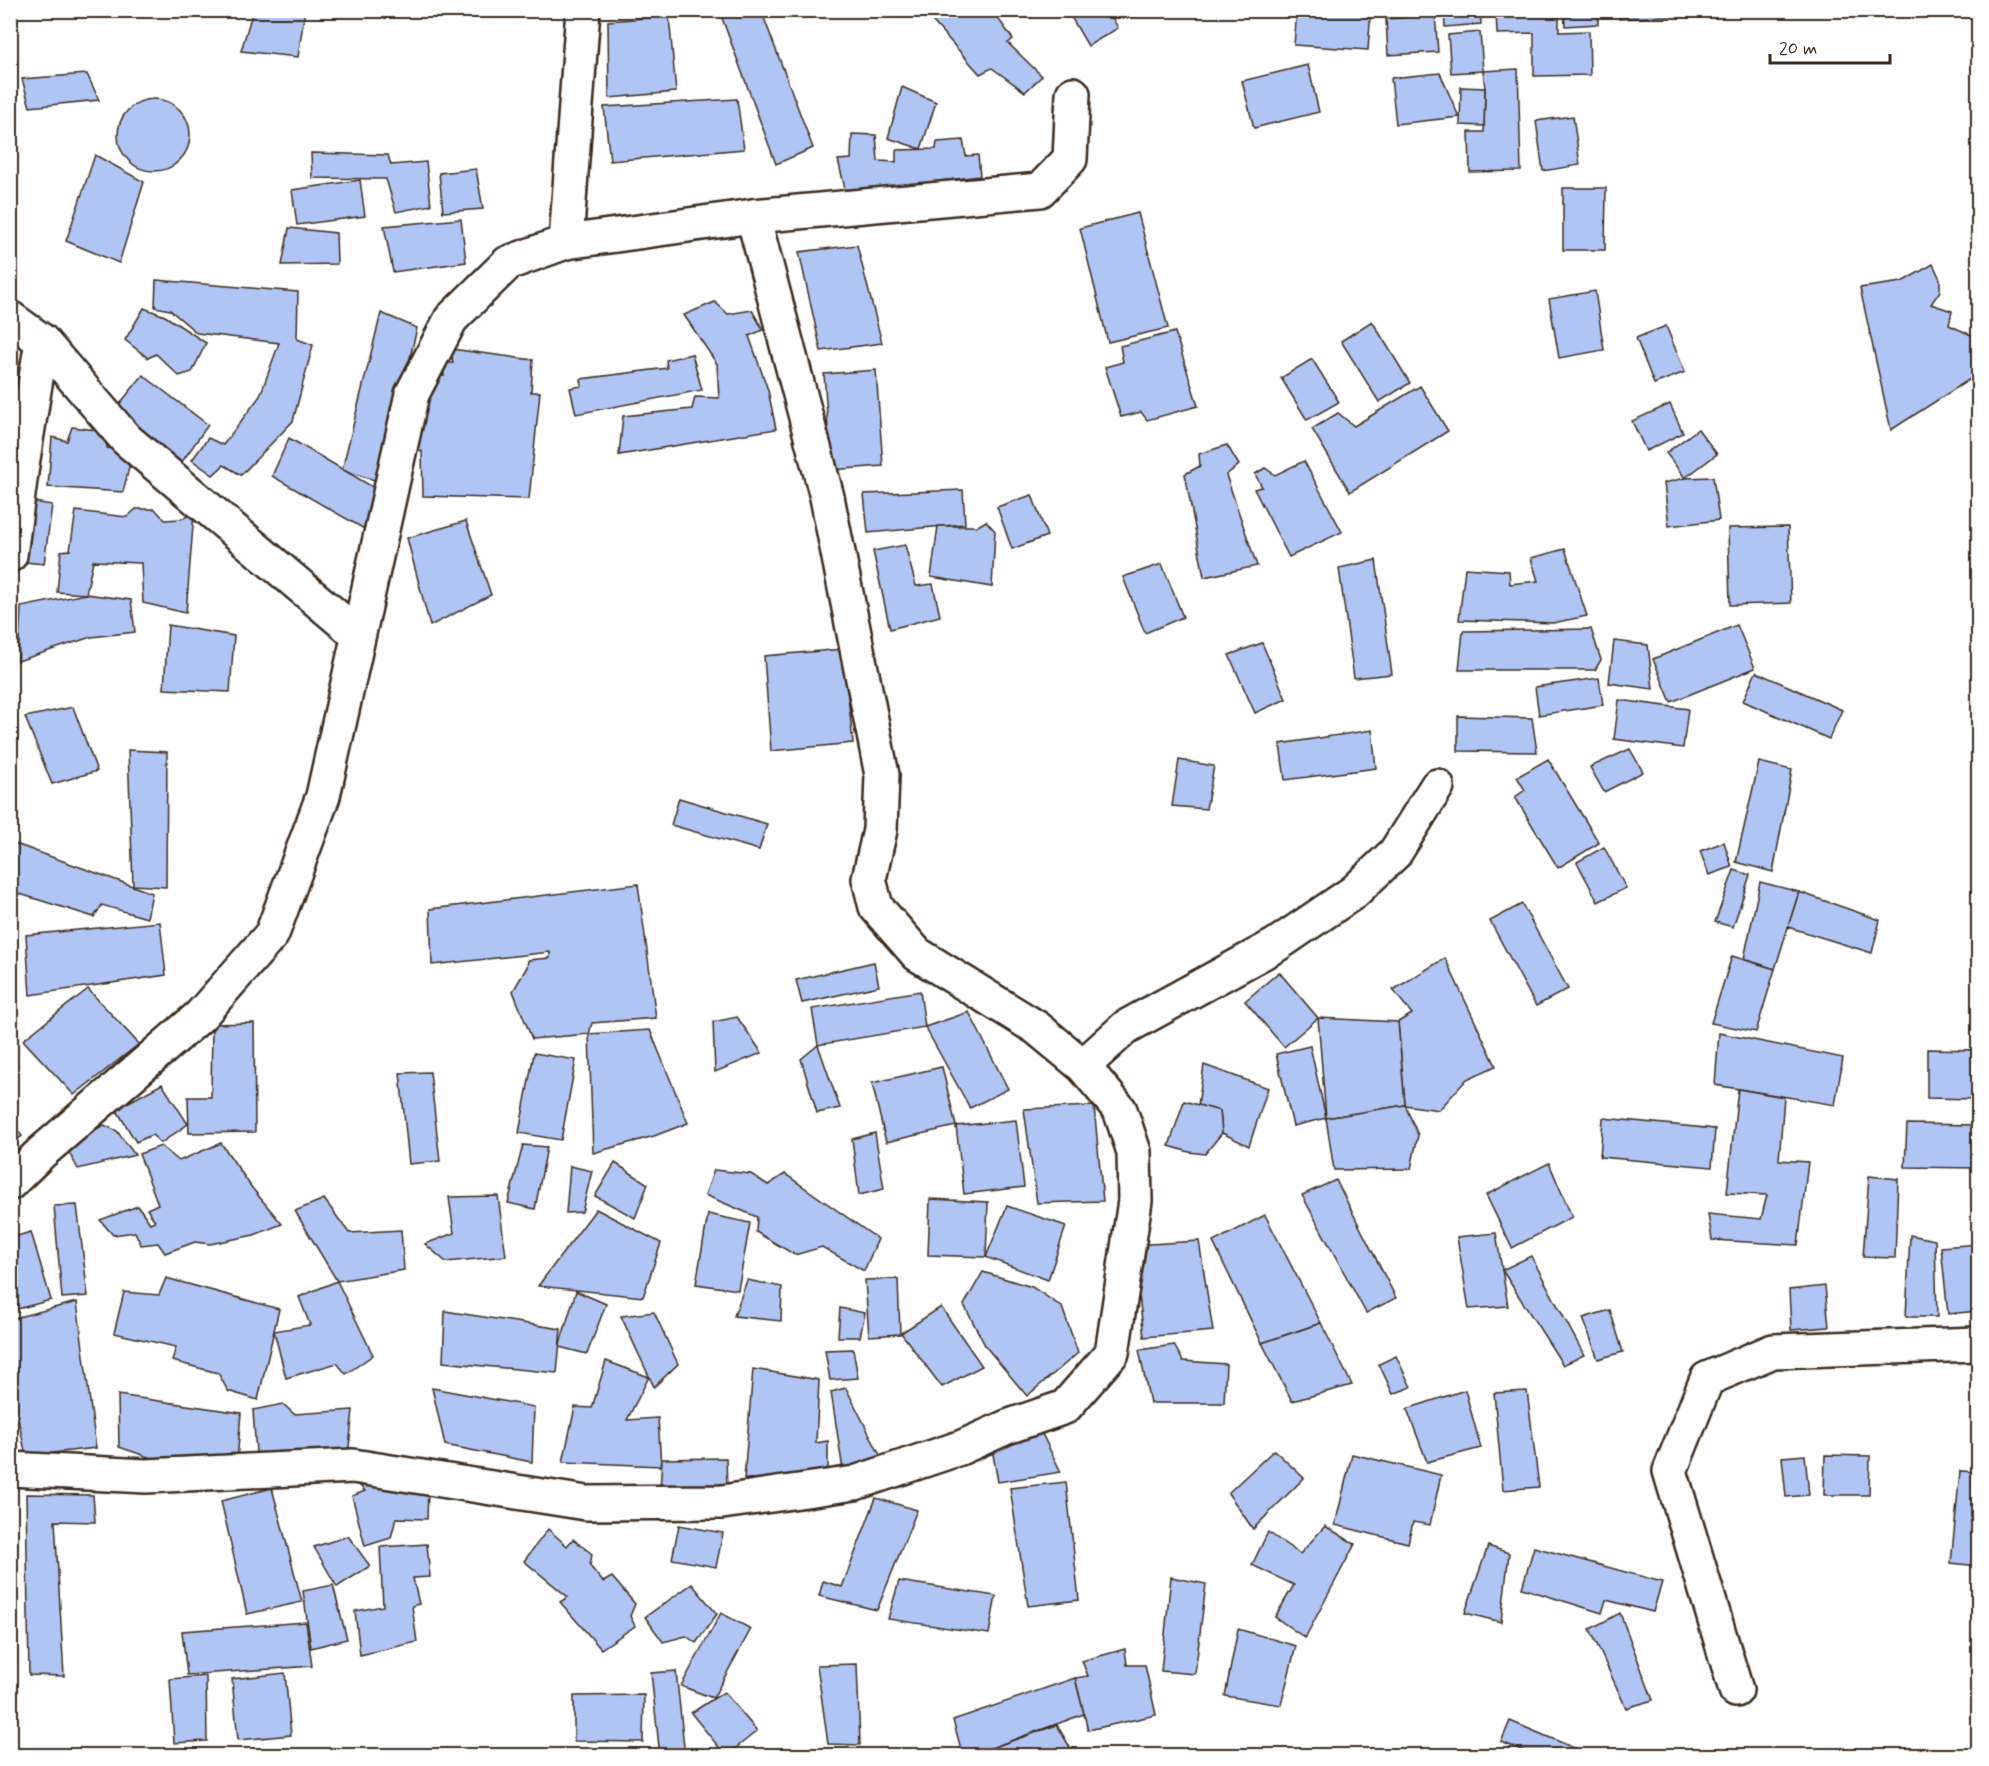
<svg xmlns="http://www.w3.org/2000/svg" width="1989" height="1766" viewBox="0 0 1989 1766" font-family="Mynerve,sans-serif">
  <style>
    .building { fill: #b0c5f4; stroke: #3b2a1e; stroke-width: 1.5 }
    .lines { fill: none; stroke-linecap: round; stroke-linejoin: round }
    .street-casing { stroke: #3b2a1e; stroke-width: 38 }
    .street { stroke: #fff; stroke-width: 33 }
  </style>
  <rect width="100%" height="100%" fill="#fff"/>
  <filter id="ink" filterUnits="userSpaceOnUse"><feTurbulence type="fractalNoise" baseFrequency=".0167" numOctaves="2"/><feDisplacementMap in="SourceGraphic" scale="12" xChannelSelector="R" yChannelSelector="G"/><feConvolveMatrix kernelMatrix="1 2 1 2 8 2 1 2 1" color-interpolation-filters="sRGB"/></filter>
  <g filter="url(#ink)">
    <g class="building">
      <path d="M253,10H305L298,57L241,51Z"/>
      <path d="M719,10H761L813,148L776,164Z"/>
      <path d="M928,10H992L1013,39L1008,43L1042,76L1025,92L992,68L980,74L925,13Z"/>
      <path d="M1067,10H1108L1118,28L1088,46Z"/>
      <path d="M1297,10H1371L1368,50L1294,45Z"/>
      <path d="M1444,10H1480L1481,24L1445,27Z"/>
      <path d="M1496,10H1559V32L1589,31L1590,75L1534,76V33L1497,34Z"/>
      <path d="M1564,10H1598V24L1565,26Z"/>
      <path d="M1618,10H1745V11L1619,19Z"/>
      <path d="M1435,15L1438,52L1388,55L1386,19Z"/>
      <path d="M669,16L676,92L609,98L608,21Z"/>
      <path d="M1480,32L1483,71L1451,73L1448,35Z"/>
      <path d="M1308,65L1319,112L1254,128L1242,81Z"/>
      <path d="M1518,69L1521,171L1470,172L1469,132H1484L1485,88L1483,71Z"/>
      <path d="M1440,73L1459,117L1396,124L1391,78Z"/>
      <path d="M87,74L99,100L30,107L22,79Z"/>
      <path d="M902,87L936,102L921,149L888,138Z"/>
      <path d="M1461,87L1485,88L1484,126L1460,125Z"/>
      <circle cx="154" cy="135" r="36"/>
      <path d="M737,99L744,149L610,161L604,107Z"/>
      <path d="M1573,116L1580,165L1543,171L1536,121Z"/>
      <path d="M852,134L876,135L878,161L896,162V150L936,149L937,142L963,140L966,156L978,155L980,176L846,193L838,160L851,159Z"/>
      <path d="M311,153L388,155L391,165L426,162L431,205L396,212L386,179L312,178Z"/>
      <path d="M95,155L144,182L119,263L66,241Z"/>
      <path d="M476,169L483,209L443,212L439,173Z"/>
      <path d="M360,180L365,216L297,225L292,190Z"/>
      <path d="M1563,188H1606L1605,250H1563Z"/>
      <path d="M1138,213L1168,328L1108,342L1080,228Z"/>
      <path d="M461,219L466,262L393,272L384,226Z"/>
      <path d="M289,228L336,233L337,264L282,265Z"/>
      <path d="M857,245L882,343L821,351L799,252Z"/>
      <path d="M1933,264L1940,279V291L1931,304L1952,311L1949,325L1978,338L1976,351L1978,353V374L1891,430L1860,288L1902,282Z"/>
      <path d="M156,280L298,292L297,339L313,345L293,421L241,475L224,465L213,475L192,460L208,438L223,445L260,396L279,343L197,333L170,310L155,307Z"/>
      <path d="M1595,291L1604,350L1559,358L1549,299Z"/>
      <path d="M715,302L728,314L752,310L763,330L749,336L768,390L776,429L619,455L623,416L692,409L695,397L719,398L717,364L684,315Z"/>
      <path d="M144,308L165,316L206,343L192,372L179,376L156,354L148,358L125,340Z"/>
      <path d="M381,313L417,328L381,482L342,470Z"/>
      <path d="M1372,321L1410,383L1379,402L1341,341Z"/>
      <path d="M1666,326L1685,372L1654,384L1636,338Z"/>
      <path d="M1175,332L1198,406L1147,420L1141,412L1121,417L1105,367L1123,362L1120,346Z"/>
      <path d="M451,349L533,360L531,392H540L529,499L423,496L422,451L415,449L431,374L444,376L443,363H453Z"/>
      <path d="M692,354L702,390L576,414L570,388L582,386L581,379L667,368L666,360Z"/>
      <path d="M10,356L25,398L10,404Z"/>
      <path d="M1312,359L1339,402L1307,420L1281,378Z"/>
      <path d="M876,370L883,466L831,470L824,374Z"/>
      <path d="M143,375L208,425L182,462L113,412Z"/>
      <path d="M1420,386L1448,431L1350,492L1312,429L1338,413L1354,426Z"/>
      <path d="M1670,404L1683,433L1646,451L1632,421Z"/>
      <path d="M72,427L104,431L107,448L132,455L123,492L48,487L52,437L67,441Z"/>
      <path d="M1698,429L1717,454L1685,478L1666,453Z"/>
      <path d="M289,438L383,493L366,530L272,476Z"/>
      <path d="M1227,445L1239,465L1226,475L1257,566L1204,577L1185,474L1200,466L1199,454Z"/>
      <path d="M1304,461L1342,532L1289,557L1254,489L1262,487L1255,474L1265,468L1275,475Z"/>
      <path d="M1713,477L1719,520L1669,526L1664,483L1685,478Z"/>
      <path d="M963,490L965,524L868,533L864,494Z"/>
      <path d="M1032,495L1047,536L1012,549L997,507Z"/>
      <path d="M23,500L52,505L44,564L15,561Z"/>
      <path d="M136,509H155L165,520L181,519L194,513L186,613L143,603L141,563L93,561L86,594L57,592L61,551L70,550L76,511L127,517Z"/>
      <path d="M466,521L491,595L430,626L407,538Z"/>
      <path d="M986,521L995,531L992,587L931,577L938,526H978Z"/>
      <path d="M1788,527L1791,603L1730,605L1728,528Z"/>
      <path d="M905,545L916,586L933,584L940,616L890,629L873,551Z"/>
      <path d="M1565,549L1587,616L1553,623L1459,620L1465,568L1509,571L1510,584L1538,581L1531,558Z"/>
      <path d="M1376,560L1392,674L1354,678L1339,568Z"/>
      <path d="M1162,564L1183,617L1145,633L1123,577Z"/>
      <path d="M86,594L131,600L135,632L91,637L18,661L21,607Z"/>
      <path d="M168,625L234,636L230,692L164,689Z"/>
      <path d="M1737,625L1755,668L1671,702L1653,659Z"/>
      <path d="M1591,629L1601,660L1595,670H1459L1463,631Z"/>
      <path d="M1614,641L1648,645L1653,689L1609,683Z"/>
      <path d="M1262,643L1286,699L1255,713L1229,655Z"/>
      <path d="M843,649L853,743L771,751L764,656Z"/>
      <path d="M1756,672L1842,710L1829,739L1743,701Z"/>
      <path d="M1599,678L1603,705L1539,715L1535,687Z"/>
      <path d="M1619,700L1688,709L1683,748L1614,739Z"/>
      <path d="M73,707L97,771L52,784L25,717Z"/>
      <path d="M1458,716L1532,718L1537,752L1458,751Z"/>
      <path d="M1372,730L1376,768L1285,780L1280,744Z"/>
      <path d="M1630,749L1643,772L1604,792L1590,767Z"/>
      <path d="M128,750L167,752L166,887L133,885Z"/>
      <path d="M1548,759L1599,843L1558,868L1515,797L1525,790L1517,777Z"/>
      <path d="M1179,760L1214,766L1206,809L1172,806Z"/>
      <path d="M1759,762L1792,770L1773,872L1736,862Z"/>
      <path d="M679,798L767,824L759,850L671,825Z"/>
      <path d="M10,842L152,893L147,918L102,905L94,917L10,891Z"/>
      <path d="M1724,842L1732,867L1709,875L1700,851Z"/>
      <path d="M1604,847L1626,888L1598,902L1577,862Z"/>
      <path d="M1734,870L1750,875L1733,927L1715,922Z"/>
      <path d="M1760,882L1799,892L1775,969L1744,959Z"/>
      <path d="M638,884L656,1018L592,1023L589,1034L532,1039L513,991L527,967L528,960L550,958V952L432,965L430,909Z"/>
      <path d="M1799,892L1880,920L1872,953L1788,927Z"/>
      <path d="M1522,904L1568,989L1536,1006L1490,921Z"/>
      <path d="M160,922L166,975L30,995L26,935Z"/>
      <path d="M1732,956L1775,969L1756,1032L1711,1023Z"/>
      <path d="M1445,958L1496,1066L1467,1079L1439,1110L1405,1105L1398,1022L1412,1014L1393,990Z"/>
      <path d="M874,962L879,986L802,1003L796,980Z"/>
      <path d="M1279,972L1318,1018L1284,1047L1245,1001Z"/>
      <path d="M88,989L139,1044L74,1095L23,1040Z"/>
      <path d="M920,991L925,1027L818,1045L812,1009Z"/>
      <path d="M969,1012L1008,1089L970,1108L925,1027Z"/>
      <path d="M737,1017L762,1053L715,1072L713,1022Z"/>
      <path d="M1318,1018L1398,1022L1405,1105L1326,1118Z"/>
      <path d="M254,1023L255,1132L189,1133L188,1097H211L212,1024Z"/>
      <path d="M650,1030L688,1123L654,1136L593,1153L589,1034Z"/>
      <path d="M1719,1033L1843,1058L1835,1105L1715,1085Z"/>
      <path d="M818,1045L840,1108L817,1113L801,1059Z"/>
      <path d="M1310,1046L1326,1118L1293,1126L1276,1054Z"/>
      <path d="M1927,1049L1978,1050V1099L1927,1098Z"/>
      <path d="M534,1053L576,1060L561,1140L519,1133Z"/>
      <path d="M1204,1065L1268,1088L1249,1146L1222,1133L1220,1111L1198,1105Z"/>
      <path d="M942,1067L956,1126L886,1142L872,1083Z"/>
      <path d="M430,1072L440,1161L409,1164L400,1073Z"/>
      <path d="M162,1084L188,1124L161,1143L152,1135L136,1142L116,1109Z"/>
      <path d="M1738,1089L1784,1097L1779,1160L1808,1162L1798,1245L1712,1240L1708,1214L1761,1219L1767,1195L1727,1193Z"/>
      <path d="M1184,1101L1220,1111L1222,1133L1205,1154L1189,1152L1169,1146Z"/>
      <path d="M1405,1105L1418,1135L1411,1169L1334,1170L1326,1118Z"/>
      <path d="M1094,1106L1103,1201L1037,1203L1024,1109Z"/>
      <path d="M1603,1118L1715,1129L1712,1167L1600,1157Z"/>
      <path d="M1016,1120L1024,1187L964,1194L956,1126Z"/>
      <path d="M10,1121L22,1136L10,1145Z"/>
      <path d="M1907,1124L1978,1125V1168L1905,1167Z"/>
      <path d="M104,1125L117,1131L135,1155L78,1169L65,1145Z"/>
      <path d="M875,1133L884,1189L859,1195L852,1139Z"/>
      <path d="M221,1143L252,1188L282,1224L254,1235L210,1244L195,1242L165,1253L158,1243L141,1245L135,1232L113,1235L100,1220L138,1206L150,1223L155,1221L147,1209L158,1204L139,1154L161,1146L179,1161Z"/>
      <path d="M523,1145L547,1147L535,1209L508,1203Z"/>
      <path d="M615,1163L648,1184L635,1218L595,1196Z"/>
      <path d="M1549,1163L1572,1217L1512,1248L1486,1195Z"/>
      <path d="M570,1166L592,1171L582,1212L566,1213Z"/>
      <path d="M714,1170L751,1174L768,1185L785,1174L878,1239L864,1271L822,1247L795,1255L756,1232L757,1217L705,1195Z"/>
      <path d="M1869,1176L1898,1179L1895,1258L1863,1257Z"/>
      <path d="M1336,1180L1396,1298L1366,1313L1302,1195Z"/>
      <path d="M498,1196L506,1256L446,1262L425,1244L454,1233L449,1197Z"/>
      <path d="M324,1199L349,1233L401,1230L404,1270L337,1281L295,1211Z"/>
      <path d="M930,1199L988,1202L986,1257L928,1255Z"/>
      <path d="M77,1205L88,1296L62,1298L54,1206Z"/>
      <path d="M1007,1206L1066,1226L1048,1280L986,1257Z"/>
      <path d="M596,1209L661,1243L643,1297L538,1286Z"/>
      <path d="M708,1214L750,1223L738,1290L696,1284Z"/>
      <path d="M1265,1215L1321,1323L1262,1343L1213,1242Z"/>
      <path d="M31,1232L51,1300L10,1311V1238Z"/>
      <path d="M1496,1233L1508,1306L1469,1309L1457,1237Z"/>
      <path d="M1910,1235L1935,1240L1937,1317H1906Z"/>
      <path d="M1199,1241L1213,1331L1144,1337L1133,1245Z"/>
      <path d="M1978,1244V1311L1948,1314L1941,1247Z"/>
      <path d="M1531,1256L1584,1355L1563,1365L1502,1270Z"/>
      <path d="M983,1272L1032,1287L1062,1307L1078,1353L1027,1396L986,1347L964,1305Z"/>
      <path d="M166,1278L279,1309L258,1400L228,1391L218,1373L172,1361L176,1347L114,1333L124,1292L159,1295Z"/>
      <path d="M898,1279L900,1334L869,1336L865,1280Z"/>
      <path d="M747,1280L782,1287L781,1321L734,1316Z"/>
      <path d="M337,1281L373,1355L346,1374L337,1363L286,1378L274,1331L310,1325L299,1297Z"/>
      <path d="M1825,1286L1829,1327L1791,1330L1789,1290Z"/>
      <path d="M576,1291L606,1304L587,1354L559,1347Z"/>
      <path d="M77,1302L96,1448L26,1456L10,1381V1319Z"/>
      <path d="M941,1307L982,1366L942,1387L901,1333Z"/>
      <path d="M840,1308L865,1313L860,1337H838Z"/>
      <path d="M1610,1310L1623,1352L1598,1359L1583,1318Z"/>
      <path d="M445,1311L561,1329L557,1373L443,1362Z"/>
      <path d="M654,1312L678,1364L654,1387L621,1316Z"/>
      <path d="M1321,1323L1352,1385L1292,1401L1262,1343Z"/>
      <path d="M1174,1345L1183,1361L1226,1364L1224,1403H1150L1139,1350Z"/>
      <path d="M853,1349L858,1378L830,1380L825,1350Z"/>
      <path d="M1396,1356L1411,1387L1393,1394L1379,1364Z"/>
      <path d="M606,1361L649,1377L627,1420L658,1418L661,1466L563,1462L575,1407L592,1408Z"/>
      <path d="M753,1369L819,1380L816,1443L828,1441V1477L744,1479Z"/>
      <path d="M432,1388L534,1407L532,1462L445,1445Z"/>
      <path d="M846,1388L883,1461L843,1470L831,1392Z"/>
      <path d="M1465,1390L1481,1448L1427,1462L1407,1409Z"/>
      <path d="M1527,1391L1539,1487L1503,1490L1494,1393Z"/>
      <path d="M118,1395L241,1413L237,1461L172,1465L119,1447Z"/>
      <path d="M283,1404L294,1414L353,1410L348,1456L257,1467L253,1410Z"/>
      <path d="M1039,1428L1061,1472L998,1482L990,1438Z"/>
      <path d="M1274,1450L1304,1478L1253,1529L1228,1493Z"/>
      <path d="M1352,1454L1441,1475L1430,1525L1413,1522L1408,1543L1335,1525Z"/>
      <path d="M1805,1455L1809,1495L1786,1497L1782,1457Z"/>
      <path d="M1825,1455L1870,1456L1869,1495H1824Z"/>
      <path d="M726,1458L727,1487L660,1490L662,1459Z"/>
      <path d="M1960,1471L1978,1472V1566L1951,1563Z"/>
      <path d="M354,1480L428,1489L427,1519L396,1518L391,1538L365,1546L352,1496L365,1491Z"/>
      <path d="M1066,1482L1079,1600L1028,1606L1010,1488Z"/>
      <path d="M272,1488L302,1602L247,1614L221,1501Z"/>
      <path d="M26,1494L93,1495L95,1522L55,1521L64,1676L29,1675Z"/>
      <path d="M876,1498L917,1510L877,1610L819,1596L823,1581L842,1587Z"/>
      <path d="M679,1525L723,1533L716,1567L672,1559Z"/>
      <path d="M1325,1526L1355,1544L1305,1638L1275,1617L1294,1585L1252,1565L1268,1532L1300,1554Z"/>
      <path d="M548,1529L567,1546L573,1539L592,1554L590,1566L603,1582L612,1577L635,1604L630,1616L635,1626L601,1649L560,1602L568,1597L524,1561Z"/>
      <path d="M348,1536L370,1566L337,1587L314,1547Z"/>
      <path d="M427,1544L430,1577L413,1578L419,1604L412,1606L417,1642L360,1655L355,1611L383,1606L380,1547Z"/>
      <path d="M1488,1546L1509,1553L1501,1622L1465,1613Z"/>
      <path d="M1534,1547L1662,1582L1653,1612L1606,1600L1602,1613L1522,1588Z"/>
      <path d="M1171,1577L1206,1584L1195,1674L1161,1671Z"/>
      <path d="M899,1581L996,1596L989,1634L888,1619Z"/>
      <path d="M692,1584L717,1614L696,1643L686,1636L663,1642L645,1617Z"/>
      <path d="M333,1585L347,1639L311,1648L303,1591Z"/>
      <path d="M721,1613L751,1629L713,1698L681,1686Z"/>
      <path d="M1620,1613L1653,1700L1626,1708L1590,1629Z"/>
      <path d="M306,1622L312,1666L187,1675L182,1631Z"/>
      <path d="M1238,1629L1296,1646L1281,1705L1225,1696Z"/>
      <path d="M1125,1649L1127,1665H1145L1156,1715L1088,1730L1075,1678L1088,1676L1082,1661Z"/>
      <path d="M857,1664L860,1745L828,1744L817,1665Z"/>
      <path d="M676,1671L685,1756H660L651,1673Z"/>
      <path d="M285,1673L291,1735L238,1740L232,1679Z"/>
      <path d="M206,1676L207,1741L174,1743L170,1679Z"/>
      <path d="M1075,1678L1084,1714L969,1756H963L953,1720Z"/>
      <path d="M724,1692L757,1731L726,1756L691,1713Z"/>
      <path d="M644,1695L643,1742L574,1741V1696Z"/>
      <path d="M1510,1721L1591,1755V1756H1538L1501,1742Z"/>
      <path d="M1057,1725L1075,1756H969Z"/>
    </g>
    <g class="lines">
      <defs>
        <g id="street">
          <path d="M566,242L583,10"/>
          <path d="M10,318L42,341L126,439L358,635"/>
          <path d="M10,555L22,465L42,341"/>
          <path d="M1083,1066L1126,1027L1276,945L1354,892L1395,853L1437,786"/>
          <path d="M10,1183L42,1152L200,1016L272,934L323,796L412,394L451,319L508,263L566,242L753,216L1040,190L1070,159L1073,94"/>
          <path d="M10,1469L146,1476L353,1466L586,1503L722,1502L855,1483L960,1448L1007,1427L1065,1407L1112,1353L1135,1201L1134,1152L1120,1110L1083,1066L1037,1028L917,954L876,907L869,879L880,830L882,775L827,497L753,216"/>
          <path d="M1736,1690L1670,1471L1707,1379L1773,1351L1978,1344"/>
        </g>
      </defs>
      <use href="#street" class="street-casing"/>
      <use href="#street" class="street"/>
    </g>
  </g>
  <rect width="1989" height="1766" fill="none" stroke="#fff" stroke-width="36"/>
  <rect x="18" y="18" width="1953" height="1730" fill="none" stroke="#3b2a1e" stroke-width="2" filter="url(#ink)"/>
  <path d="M1770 54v9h120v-9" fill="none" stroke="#3b2a1e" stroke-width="3"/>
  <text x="1779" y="54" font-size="18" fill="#3b2a1e" stroke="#ffffff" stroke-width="4.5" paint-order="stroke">20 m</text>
</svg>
